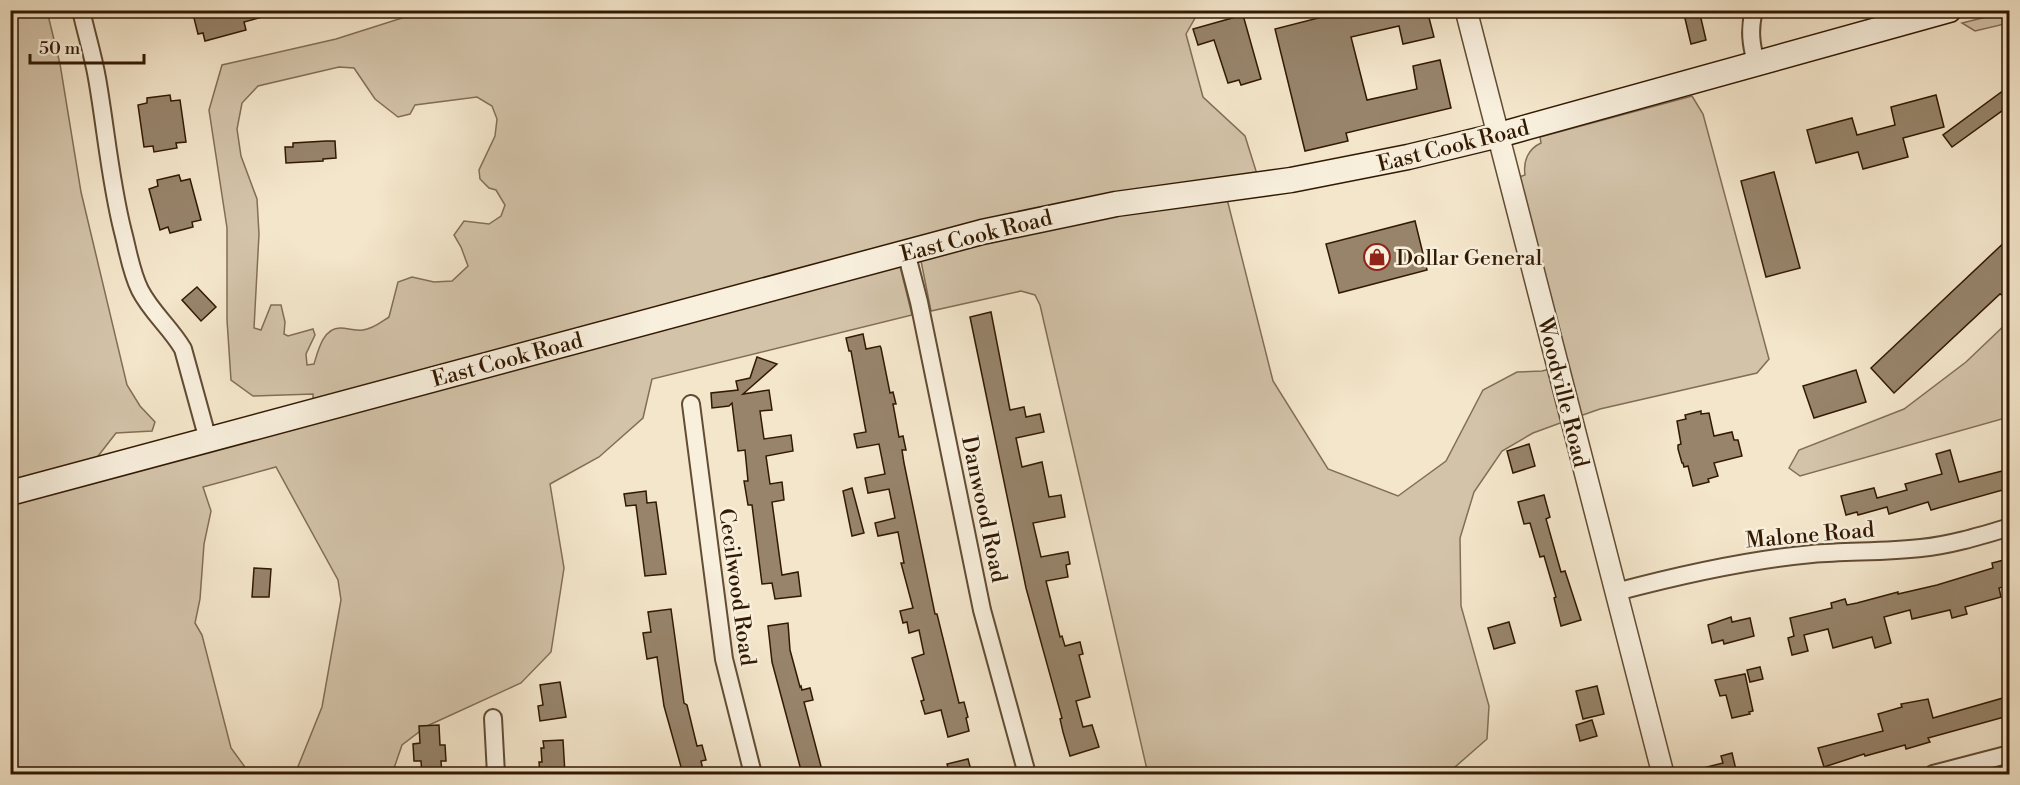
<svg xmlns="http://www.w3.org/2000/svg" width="2020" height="785" viewBox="0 0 2020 785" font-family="'Libre Bodoni',serif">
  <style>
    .green { fill: #d3c3a9; stroke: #826e56; stroke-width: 1.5; fill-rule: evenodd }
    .building { fill: #97846b; stroke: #321902; stroke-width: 1.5 }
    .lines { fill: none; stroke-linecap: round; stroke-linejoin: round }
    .minor-casing { stroke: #624c34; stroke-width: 20 }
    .tertiary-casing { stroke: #624c34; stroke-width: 24 }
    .secondary-casing { stroke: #321902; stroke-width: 27 }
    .minor { stroke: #f8efdd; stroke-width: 16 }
    .tertiary { stroke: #f8efdd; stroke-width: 21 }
    .secondary { stroke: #f8efdd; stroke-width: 24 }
    .labels { text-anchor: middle; stroke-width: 5; stroke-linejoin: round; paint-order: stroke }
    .street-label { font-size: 22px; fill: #321902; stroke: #f8efdd }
    .poi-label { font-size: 22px; fill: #321902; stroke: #f8efdd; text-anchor: start }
  </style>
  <rect width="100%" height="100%" fill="#f4e6cb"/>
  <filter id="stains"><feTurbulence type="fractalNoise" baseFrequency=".00333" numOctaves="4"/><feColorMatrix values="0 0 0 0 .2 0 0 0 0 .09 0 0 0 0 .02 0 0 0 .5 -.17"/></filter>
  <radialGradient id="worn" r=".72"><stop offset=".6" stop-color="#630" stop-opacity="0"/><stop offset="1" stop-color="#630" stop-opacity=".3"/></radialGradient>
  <g class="green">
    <path d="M11,11H47L60,64L81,192L127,385L140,406L155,422L152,431L116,433L95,460L11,483Z"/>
    <path d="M424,11H1199L1186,34L1203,97L1245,136L1257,174L1121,192L1027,210L313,401V394L253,396L231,380L227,320V228L209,110L222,65L336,39ZM339,67L354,68L375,99L398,117L410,114L415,105L477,97L492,106L497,119L495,136L479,170L480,179L489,188L496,190L505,205L501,216L489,224L464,221L454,235L461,247L468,266L452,281L434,282L412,277L398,282L389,317C381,322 373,329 363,330C356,331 348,328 340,328C323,328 318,351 314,364L307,365L306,354L315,335L313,329L288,336L284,334L285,322L281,305H271L261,330L254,328L259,234L257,199L241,156L237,129L242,103L258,86Z"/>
    <path d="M2010,11L2009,23L1975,31L1962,23Z"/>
    <path d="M1692,96L1703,114L1769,359L1757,373L1600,409L1580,416L1519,177L1525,175C1523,161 1528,149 1541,143L1540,137Z"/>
    <path d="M1227,199L1273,381L1328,469L1398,496L1446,461L1483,390L1517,372L1542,371L1550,369L1563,422L1533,433L1502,451L1474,492L1460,538L1461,606L1489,706L1487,739L1447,774H1148L1040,305L1035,295L1021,291L931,311L920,256L1065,222Z"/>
    <path d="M899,262L912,315L652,379L643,418L599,457L550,484L564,568L551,652L521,683L427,726L402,745L392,774H295L322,707L341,600L338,580L276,467L203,487L211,511L204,544L200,599L195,623L202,635L231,748L250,774H11V504Z"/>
    <path d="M2009,321V417L1800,476L1789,468L1799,450L1904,409L1966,362Z"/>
  </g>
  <g class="building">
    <path d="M192,10H270V15L244,22L246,30L205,41L203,33L198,34Z"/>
    <path d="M1333,10H1427L1434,37L1403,44L1399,26L1351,37L1367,100L1417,89L1413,66L1440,60L1451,108L1346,133L1348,141L1305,151L1275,29L1334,14Z"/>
    <path d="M1683,10H1699L1706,40L1691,44Z"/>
    <path d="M1243,15L1261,79L1241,85L1239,80L1228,83L1214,40L1198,45L1193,29Z"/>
    <path d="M2004,90L2010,98V105L1952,147L1943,135Z"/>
    <path d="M170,95L171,101L180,100L186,142L176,143L177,148L154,152L153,146L144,147L138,105L147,103V98Z"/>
    <path d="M1936,95L1944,127L1903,138L1908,157L1863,169L1858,152L1816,163L1807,130L1852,118L1857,135L1895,125L1891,107Z"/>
    <path d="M326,141H335L336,158L323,159V161L286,163L285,147H293V143Z"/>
    <path d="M1774,172L1800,268L1766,277L1741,181Z"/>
    <path d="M179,175L181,181L190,179L201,220L192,222L193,227L170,233L168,227L160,230L149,189L158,186L157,180Z"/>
    <path d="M1415,221L1427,270L1339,293L1326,244Z"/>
    <path d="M2010,237V287L2002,295L2000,294L1894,393L1871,368Z"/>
    <path d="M197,287L216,307L201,321L182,300Z"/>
    <path d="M991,312L1010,410L1024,407L1026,417L1040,414L1044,432L1016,438L1022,467L1042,462L1049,497L1061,495L1065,517L1033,523L1041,557L1068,552L1070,564L1066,565L1068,577L1046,581L1060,637L1062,636L1065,646L1080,642L1083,654L1079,655L1090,697L1076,701L1083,727L1092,725L1099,747L1070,756L1063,732L1060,719L1062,718L1026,588L970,317Z"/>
    <path d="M863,334L866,349L880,346L881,348L890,393L893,392L896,404H893L899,437L903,436L906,450H902L904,463L935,614H937L959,703L964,702L968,717L966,718L969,731L948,737L941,710L925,714L921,701L924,700L912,658L924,654L919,630L909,633L907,622L903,623L900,611L913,608L901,563H904L898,532L878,536L875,523L895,518L889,489L868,493L865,478L885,474L879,444L857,448L854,434L866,432L851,351H849L846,338Z"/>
    <path d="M757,357L777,364L743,394L769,390L772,410L760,411L764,439L791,435L793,451L766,456L770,484L782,482L784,500L772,502L782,575L798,572L801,596L775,599L772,583L762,584L752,505H748L744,481H748L745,450L738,451L732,403L729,406L712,408L711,393L738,390L736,381L750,378Z"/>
    <path d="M1856,370L1866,402L1814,418L1803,386Z"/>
    <path d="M1701,411V414L1709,413L1714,436L1732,432L1734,440H1738L1742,456L1714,463L1718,476L1708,479L1709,482L1693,486L1688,466L1684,467L1683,463H1682L1678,449V445L1681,444L1677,421L1686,419L1685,415Z"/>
    <path d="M1529,444L1535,466L1513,473L1507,451Z"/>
    <path d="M1950,450L1959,482L2010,469V488L1931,510L1928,502L1889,514L1887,507L1858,515L1857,512L1846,515L1841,496L1874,488L1877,498L1907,490L1905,484L1942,474L1936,454Z"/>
    <path d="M852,488L864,533L852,536L843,491Z"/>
    <path d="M646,491L647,503L656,502L666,574L645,576L636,505L626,506L624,494Z"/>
    <path d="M1544,495L1550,517L1546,519L1561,572L1565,571L1581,620L1561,626L1554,598L1556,597L1544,556L1540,557L1530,523L1524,524L1518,502Z"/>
    <path d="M2004,560L2006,567L2010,566V585L1999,588L2001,597L1965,607L1967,614L1952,618L1950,610L1912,619L1910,610L1884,617L1891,643L1875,648L1872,637L1833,648L1828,629L1804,635L1808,651L1792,655L1788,638L1794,636L1790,618L1832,608L1831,603L1845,599L1847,605L1857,603L1898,592V594L1937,585L1993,568L1992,563Z"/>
    <path d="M254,568L271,569L269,597H252Z"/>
    <path d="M671,609L684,703L687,705L697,746L702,745L706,760L701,761L704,774H683L664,706L657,657L647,659L643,633L651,632L648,612Z"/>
    <path d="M1731,617L1732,622L1750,618L1754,636L1724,644L1723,640L1712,643L1708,625Z"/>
    <path d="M1509,622L1515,643L1494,649L1488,628Z"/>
    <path d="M788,623L790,650L800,687L801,686L802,690L810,688L813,700L804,702L823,774H802L772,662L768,626Z"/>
    <path d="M1760,667L1763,679L1750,682L1747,670Z"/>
    <path d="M1745,674L1753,711L1749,712L1750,714L1732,718L1726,695L1720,696L1715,680Z"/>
    <path d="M560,682L566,717L540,721L538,706L543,705L540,685Z"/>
    <path d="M1597,686L1604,714L1583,719L1576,691Z"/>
    <path d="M2003,698L2008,716L1928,738L1930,742L1906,749L1905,745L1865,756L1864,754L1824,767L1818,748L1883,731L1878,714L1902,707L1901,704L1928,699L1933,718Z"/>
    <path d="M1592,720L1597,736L1580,741L1576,725Z"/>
    <path d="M439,725L440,745H445L446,761H441L442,774H422L421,761H414L413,744L420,743L419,726Z"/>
    <path d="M563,740L565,774H540L539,762H542L541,748H544L543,741Z"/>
    <path d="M1732,753L1737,774H1696L1695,770L1723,763L1721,756Z"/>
    <path d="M968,759L972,774H950L947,764Z"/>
  </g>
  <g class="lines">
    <defs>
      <g id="minor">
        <path d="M81,10C86,33 93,55 97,78C106,129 110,181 123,232C128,251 131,272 140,290C151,312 171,328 183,349L208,440"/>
        <path d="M1754,10C1749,30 1751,44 1756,63"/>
        <path d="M906,252L919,302L982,610L1027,774"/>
        <path d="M691,404L724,659L753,774"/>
        <path d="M1616,592C1680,575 1745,560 1812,554C1848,551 1885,552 1921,548C1951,545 1980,536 2010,527"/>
        <path d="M493,718L496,774"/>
        <path d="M1933,774L2010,754"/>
      </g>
      <path id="tertiary" d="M1466,10L1663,774"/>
      <path id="secondary" d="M10,493L982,232L1116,204L1291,180L1408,157L1499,135L1949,10"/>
    </defs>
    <use href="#minor" class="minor-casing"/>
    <use href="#tertiary" class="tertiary-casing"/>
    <use href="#secondary" class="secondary-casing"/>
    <use href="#minor" class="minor"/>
    <use href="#tertiary" class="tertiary"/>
    <use href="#secondary" class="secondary"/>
  </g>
  <defs>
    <symbol id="shop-ring" viewBox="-11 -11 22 22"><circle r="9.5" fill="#f8efdd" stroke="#8f2418" stroke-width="1.5"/><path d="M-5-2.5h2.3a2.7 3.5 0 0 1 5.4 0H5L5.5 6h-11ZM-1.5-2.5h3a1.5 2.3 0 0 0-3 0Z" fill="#8f2418"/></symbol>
  </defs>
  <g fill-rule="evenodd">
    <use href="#shop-ring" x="1362" y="242" width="30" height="30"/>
  </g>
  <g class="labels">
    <g class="street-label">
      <text transform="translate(1453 145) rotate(-14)" y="8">East Cook Road</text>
      <text transform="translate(976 235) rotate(-14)" y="8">East Cook Road</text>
      <text transform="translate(507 359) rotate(-15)" y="8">East Cook Road</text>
      <text transform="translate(1564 392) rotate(76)" y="8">Woodville Road</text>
      <text transform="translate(985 509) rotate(78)" y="8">Danwood Road</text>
      <text transform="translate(1810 534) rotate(-5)" y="8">Malone Road</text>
      <text transform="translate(738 587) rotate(82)" y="8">Cecilwood Road</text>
    </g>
    <g class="poi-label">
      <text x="1396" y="265">Dollar General</text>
    </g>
  </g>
  <rect width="2020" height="785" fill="none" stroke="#f4e6cb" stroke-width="36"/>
  <rect x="12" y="12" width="1996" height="761" fill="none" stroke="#321902" stroke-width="3"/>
  <rect x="18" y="18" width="1984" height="749" fill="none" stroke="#321902" stroke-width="1.5"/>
  <path d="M30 54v9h114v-9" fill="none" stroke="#321902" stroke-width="3"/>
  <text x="39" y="54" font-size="18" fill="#321902" stroke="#f8efdd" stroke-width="4.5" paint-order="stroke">50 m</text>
  <rect width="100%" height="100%" filter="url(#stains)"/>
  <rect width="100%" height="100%" fill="url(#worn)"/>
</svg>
